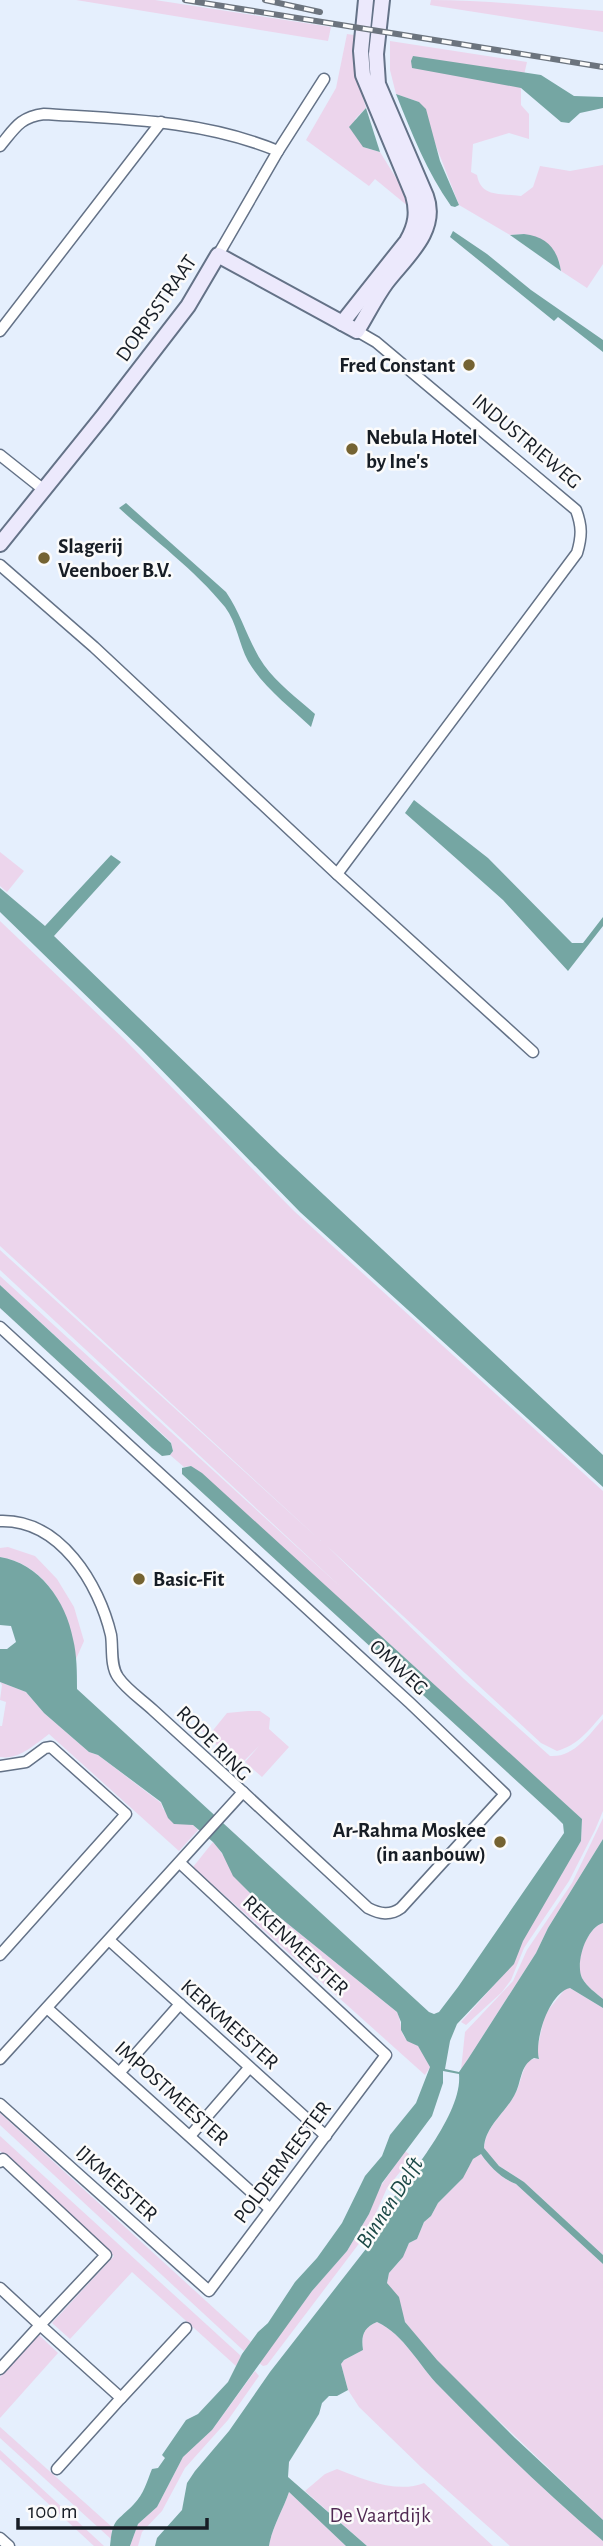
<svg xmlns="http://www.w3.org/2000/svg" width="603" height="2546" viewBox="0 0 603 2546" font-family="'Alegreya Sans',sans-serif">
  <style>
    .green { fill: #ecd5ec }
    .water { fill: #75a6a3 }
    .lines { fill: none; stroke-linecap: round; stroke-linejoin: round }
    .street-casing { stroke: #647287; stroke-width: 13 }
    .secondary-casing { stroke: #647287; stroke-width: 18 }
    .street { stroke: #fff; stroke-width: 10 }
    .secondary { stroke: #ece9fc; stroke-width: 14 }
    .rail-casing { stroke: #6c747e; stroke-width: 6 }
    .rail { stroke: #fbfbfb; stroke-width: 3.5; stroke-dasharray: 10; stroke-linecap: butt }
    .poi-dot { fill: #756332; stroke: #fbfbfb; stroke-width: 2.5 }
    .labels { text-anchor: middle; stroke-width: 5; stroke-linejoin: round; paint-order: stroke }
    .street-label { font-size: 21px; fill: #171d25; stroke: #fbfbfb }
    .poi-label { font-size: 21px; font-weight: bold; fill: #171d25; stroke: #fbfbfb; text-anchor: start }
    .park-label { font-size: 21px; fill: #502a53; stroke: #fbfbfb }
    .water-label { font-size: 23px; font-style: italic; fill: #1c4947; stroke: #fbfbfb }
  </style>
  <rect width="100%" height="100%" fill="#e5effd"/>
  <g class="green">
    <path d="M76,0H155L331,27L328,41Z"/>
    <path d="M431,0C488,0 546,7 603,11V32L430,5Z"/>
    <path d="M347,34L354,35L356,74L366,108L355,119L363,147L380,152L404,191L409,207L375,179L369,186L306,140L336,88Z"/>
    <path d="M390,41L527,62L521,88V105L529,114V139L509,133L473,144L471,172L477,175C481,198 501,193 521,196L533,187L540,166L570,171L603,165V264L587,288L561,271L559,261L524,234L510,235L459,205L419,102L396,94L390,70Z"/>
    <path d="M0,852L24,871L7,892L0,886Z"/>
    <path d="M0,921L124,1039L294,1211L603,1491V1714C589,1730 578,1745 557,1751L541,1743L327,1546L464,1679L550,1756C573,1758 589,1735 603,1719V1811L595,1830L569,1881L524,1948L511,1980L502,1992L466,2025L461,2022L513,1964L522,1941L581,1841L582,1819L191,1466L184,1467L170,1455L173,1451L171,1442L0,1285V1276L343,1589L0,1270V1250L321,1541L0,1246Z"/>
    <path d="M8,1547L35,1556L57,1579L74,1607L84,1641L76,1659C70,1613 50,1566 0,1557V1548Z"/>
    <path d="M0,1682L26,1692L44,1713L89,1752L98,1755L161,1803L163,1809L183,1823L193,1825L198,1830L179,1851L49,1734C34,1745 19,1760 0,1757V1726H2L6,1702L0,1700L2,1685Z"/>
    <path d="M248,1711H260L270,1718L269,1729L289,1747L262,1777L245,1762L259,1746L242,1763L238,1760L240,1767L201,1730L203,1728L210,1734L227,1713Z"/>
    <path d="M603,1818V1839L548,1928L536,1953L461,2070L465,2032L513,1981L527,1950L572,1883Z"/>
    <path d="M213,1842C228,1859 235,1879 251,1894L397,2012C402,2021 399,2033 407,2040C410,2043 415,2043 418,2046C422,2051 427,2060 430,2067L425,2075L193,1867Z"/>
    <path d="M603,1923V1999C596,1993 587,1987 582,1978C574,1963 586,1928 603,1923Z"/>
    <path d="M566,1988H570L603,2008V2255L524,2182L499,2166L484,2149C485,2127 504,2114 514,2096C521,2085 521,2071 529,2060L539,2058L537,2050L545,2014Z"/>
    <path d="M0,2113L251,2342L244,2351L0,2125Z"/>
    <path d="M0,2136L241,2356L236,2366L132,2272L70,2339L52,2323L114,2256L0,2151Z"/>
    <path d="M405,2151L409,2154L404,2167L387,2188L367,2233L267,2365L263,2366L259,2363L312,2291L347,2251L369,2214L378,2190Z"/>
    <path d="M478,2154H481C490,2167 501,2178 516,2184L603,2264V2520L438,2363L405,2322L387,2283L389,2273L399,2262L409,2243L417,2239L424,2222L431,2216L438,2203L460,2181L473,2159Z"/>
    <path d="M377,2322C404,2334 419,2366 440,2387C492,2440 546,2493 603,2541V2546H510L422,2468L359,2407L348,2390L341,2364L344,2360L363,2350C361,2336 363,2328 377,2322Z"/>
    <path d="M39,2335L58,2353L0,2418V2377Z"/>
    <path d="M255,2371L259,2376L228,2420L185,2468L162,2511L142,2532L138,2546H130L138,2524L157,2507L183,2457L212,2430Z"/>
    <path d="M0,2427L112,2527L111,2539L0,2438Z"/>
    <path d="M0,2450L104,2546H94L0,2459Z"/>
    <path d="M337,2469C363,2479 397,2494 424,2483L493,2546H367L305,2491L325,2474Z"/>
    <path d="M289,2492L346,2546H269C272,2527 283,2510 289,2492Z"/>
  </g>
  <g class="water">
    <path d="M413,56L541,75L574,96L603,97V108L580,113L569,123L561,122L521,88L412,68L411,61Z"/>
    <path d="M396,94L419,102L426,109L440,161L459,205L455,207L451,206C427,172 412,134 396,94Z"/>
    <path d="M366,108L380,152L363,147L349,127Z"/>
    <path d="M453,231L487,254L531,290L603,340V352L558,317L554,321L450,237Z"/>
    <path d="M524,234C547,237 557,248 561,271L510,235Z"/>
    <path d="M126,503L226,592C242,615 248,642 264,665C277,683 298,699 315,714L311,727C290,707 263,687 248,661C239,644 237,623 225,607C195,570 154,540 119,508Z"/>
    <path d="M414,800L488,858L572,943H583L603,917V926L568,971L503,900L405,813Z"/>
    <path d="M111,855L121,862L54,936L280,1154L603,1455V1487L300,1212L141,1049L0,912V888L45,926Z"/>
    <path d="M0,1285L171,1443L173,1451L170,1455L162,1456L152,1448L0,1308Z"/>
    <path d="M191,1466L202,1473L582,1819L581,1841L523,1941L514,1964L457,2024L450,2041L445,2069L459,2072L468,2059L536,1953L548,1928L603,1839V1923C586,1928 575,1963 582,1978C587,1987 596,1993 603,1999V2008L570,1988C549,1993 534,2040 539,2059L534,2058C519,2066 522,2083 514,2096C504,2114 485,2127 484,2148L499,2166L524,2182L603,2255V2264L516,2184C501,2178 490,2167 481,2154L473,2159L463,2178L438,2203L431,2216L424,2222L417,2239L409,2243L403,2257L389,2273L387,2283L399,2297L405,2322L437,2360L515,2438L603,2520V2541C546,2493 492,2440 440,2387C419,2366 404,2334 377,2322C363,2328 361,2336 363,2350L344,2360L341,2364L348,2390L337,2396H329L322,2403L319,2414L289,2462L288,2477L367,2546H346L289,2492C283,2510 272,2527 269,2546H155L157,2538L182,2510L187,2483L195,2471L229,2431L270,2372L369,2245L380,2226L383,2212C406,2179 463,2115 459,2074L443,2071V2083L432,2116L382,2183L369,2214L347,2251L312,2291L212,2430L183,2457L157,2507L138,2524L130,2546H110C113,2517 116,2523 134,2504C144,2494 147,2481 152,2469L158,2468L165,2458L162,2455L186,2420L198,2414L228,2382L242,2354L258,2332L268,2323L295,2282L317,2258L342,2223L365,2176L382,2156L390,2135L416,2103L430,2067L418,2046L407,2041L401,2030V2022L397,2012L251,1894L233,1876L222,1853L213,1842L193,1825L174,1824L168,1818L161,1802L98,1755L89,1752L44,1713L26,1692L0,1682V1649H7L16,1642L11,1626L0,1625V1557C39,1563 66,1601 73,1639C77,1655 77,1673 77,1689L429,2012L434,2014L439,2012L458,1987L564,1833L563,1824L556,1817L182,1474V1468Z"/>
  </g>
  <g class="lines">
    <defs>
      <g id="street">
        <path d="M0,146C15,128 20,117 44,114C124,119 203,120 278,151"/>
        <path d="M218,255L278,151L324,79"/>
        <path d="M0,331L161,122"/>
        <path d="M0,455L44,490"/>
        <path d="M0,565L94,647L337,874L533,1052"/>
        <path d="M337,874L577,553C582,536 582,526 576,510L376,342L357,331"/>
        <path d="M0,1327L410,1703L505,1794L401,1908C390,1916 380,1914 368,1908L243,1792"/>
        <path d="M0,1521C60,1519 99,1584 111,1635C113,1647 110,1666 118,1677C126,1689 141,1699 153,1710C183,1737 213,1765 243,1792L0,2059"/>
        <path d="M0,1766L26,1762L45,1748L51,1747L126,1814L0,1955"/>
        <path d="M109,1940L326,2136"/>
        <path d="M47,2008L269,2208"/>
        <path d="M120,2072L180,2004"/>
        <path d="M0,2104L209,2291L386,2055L180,1863"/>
        <path d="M190,2136L249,2068"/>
        <path d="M0,2162L3,2159L106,2255L40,2325L0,2288"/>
        <path d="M0,2369L40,2325L121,2398L186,2328"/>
        <path d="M57,2469L121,2398"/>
        <path d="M0,2538L9,2546"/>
      </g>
      <g id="secondary">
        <path d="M342,323L407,241C416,225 418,212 413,195L363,75L361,51L366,0"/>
        <path d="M0,544L104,415L188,306L218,255L357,331C367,315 375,298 386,283C405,258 439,231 426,196L378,84L376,54L382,0"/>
      </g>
    </defs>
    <use href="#street" class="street-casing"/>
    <use href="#secondary" class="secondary-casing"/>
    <use href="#street" class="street"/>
    <use href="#secondary" class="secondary"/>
    <defs>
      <g id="rail">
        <path d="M185,0L603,67"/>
        <path d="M265,0L320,12"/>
      </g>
    </defs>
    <use href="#rail" class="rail-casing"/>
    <use href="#rail" class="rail"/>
  </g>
  <g class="poi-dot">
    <circle cx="469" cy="365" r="7"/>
    <circle cx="352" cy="449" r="7"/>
    <circle cx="44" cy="558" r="7"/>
    <circle cx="139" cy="1579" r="7"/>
    <circle cx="500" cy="1842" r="7"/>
  </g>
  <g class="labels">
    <g class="street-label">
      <text transform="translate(156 308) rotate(-55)" y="7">DORPSSTRAAT</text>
      <text transform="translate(527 441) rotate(40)" y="7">INDUSTRIEWEG</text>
      <text transform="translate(399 1667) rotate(43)" y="7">OMWEG</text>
      <text transform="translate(214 1743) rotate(45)" y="7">RODE RING</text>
      <text transform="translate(296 1945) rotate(43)" y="7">REKENMEESTER</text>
      <text transform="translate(230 2024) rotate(42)" y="7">KERKMEESTER</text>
      <text transform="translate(172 2093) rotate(42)" y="7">IMPOSTMEESTER</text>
      <text transform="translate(282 2162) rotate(-53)" y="7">POLDERMEESTER</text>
      <text transform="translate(117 2183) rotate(42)" y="7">IJKMEESTER</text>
    </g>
    <g class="poi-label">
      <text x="455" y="372" text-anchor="end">Fred Constant</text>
      <text x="366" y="444">Nebula Hotel<tspan x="366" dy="24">by Ine's</tspan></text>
      <text x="58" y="553">Slagerij<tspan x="58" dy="24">Veenboer B.V.</tspan></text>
      <text x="153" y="1586">Basic-Fit</text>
      <text x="486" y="1837" text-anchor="end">Ar-Rahma Moskee<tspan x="486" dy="24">(in aanbouw)</tspan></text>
    </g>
    <g class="park-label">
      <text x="380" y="2522">De Vaartdijk</text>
    </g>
    <g class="water-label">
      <text transform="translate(389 2202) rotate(-57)" y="8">Binnen Delft</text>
    </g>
  </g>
  <path d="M18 2518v10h189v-10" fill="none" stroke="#171d25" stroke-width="3.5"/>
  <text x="28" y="2518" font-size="21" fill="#171d25" stroke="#fbfbfb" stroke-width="5" paint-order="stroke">100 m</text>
</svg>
